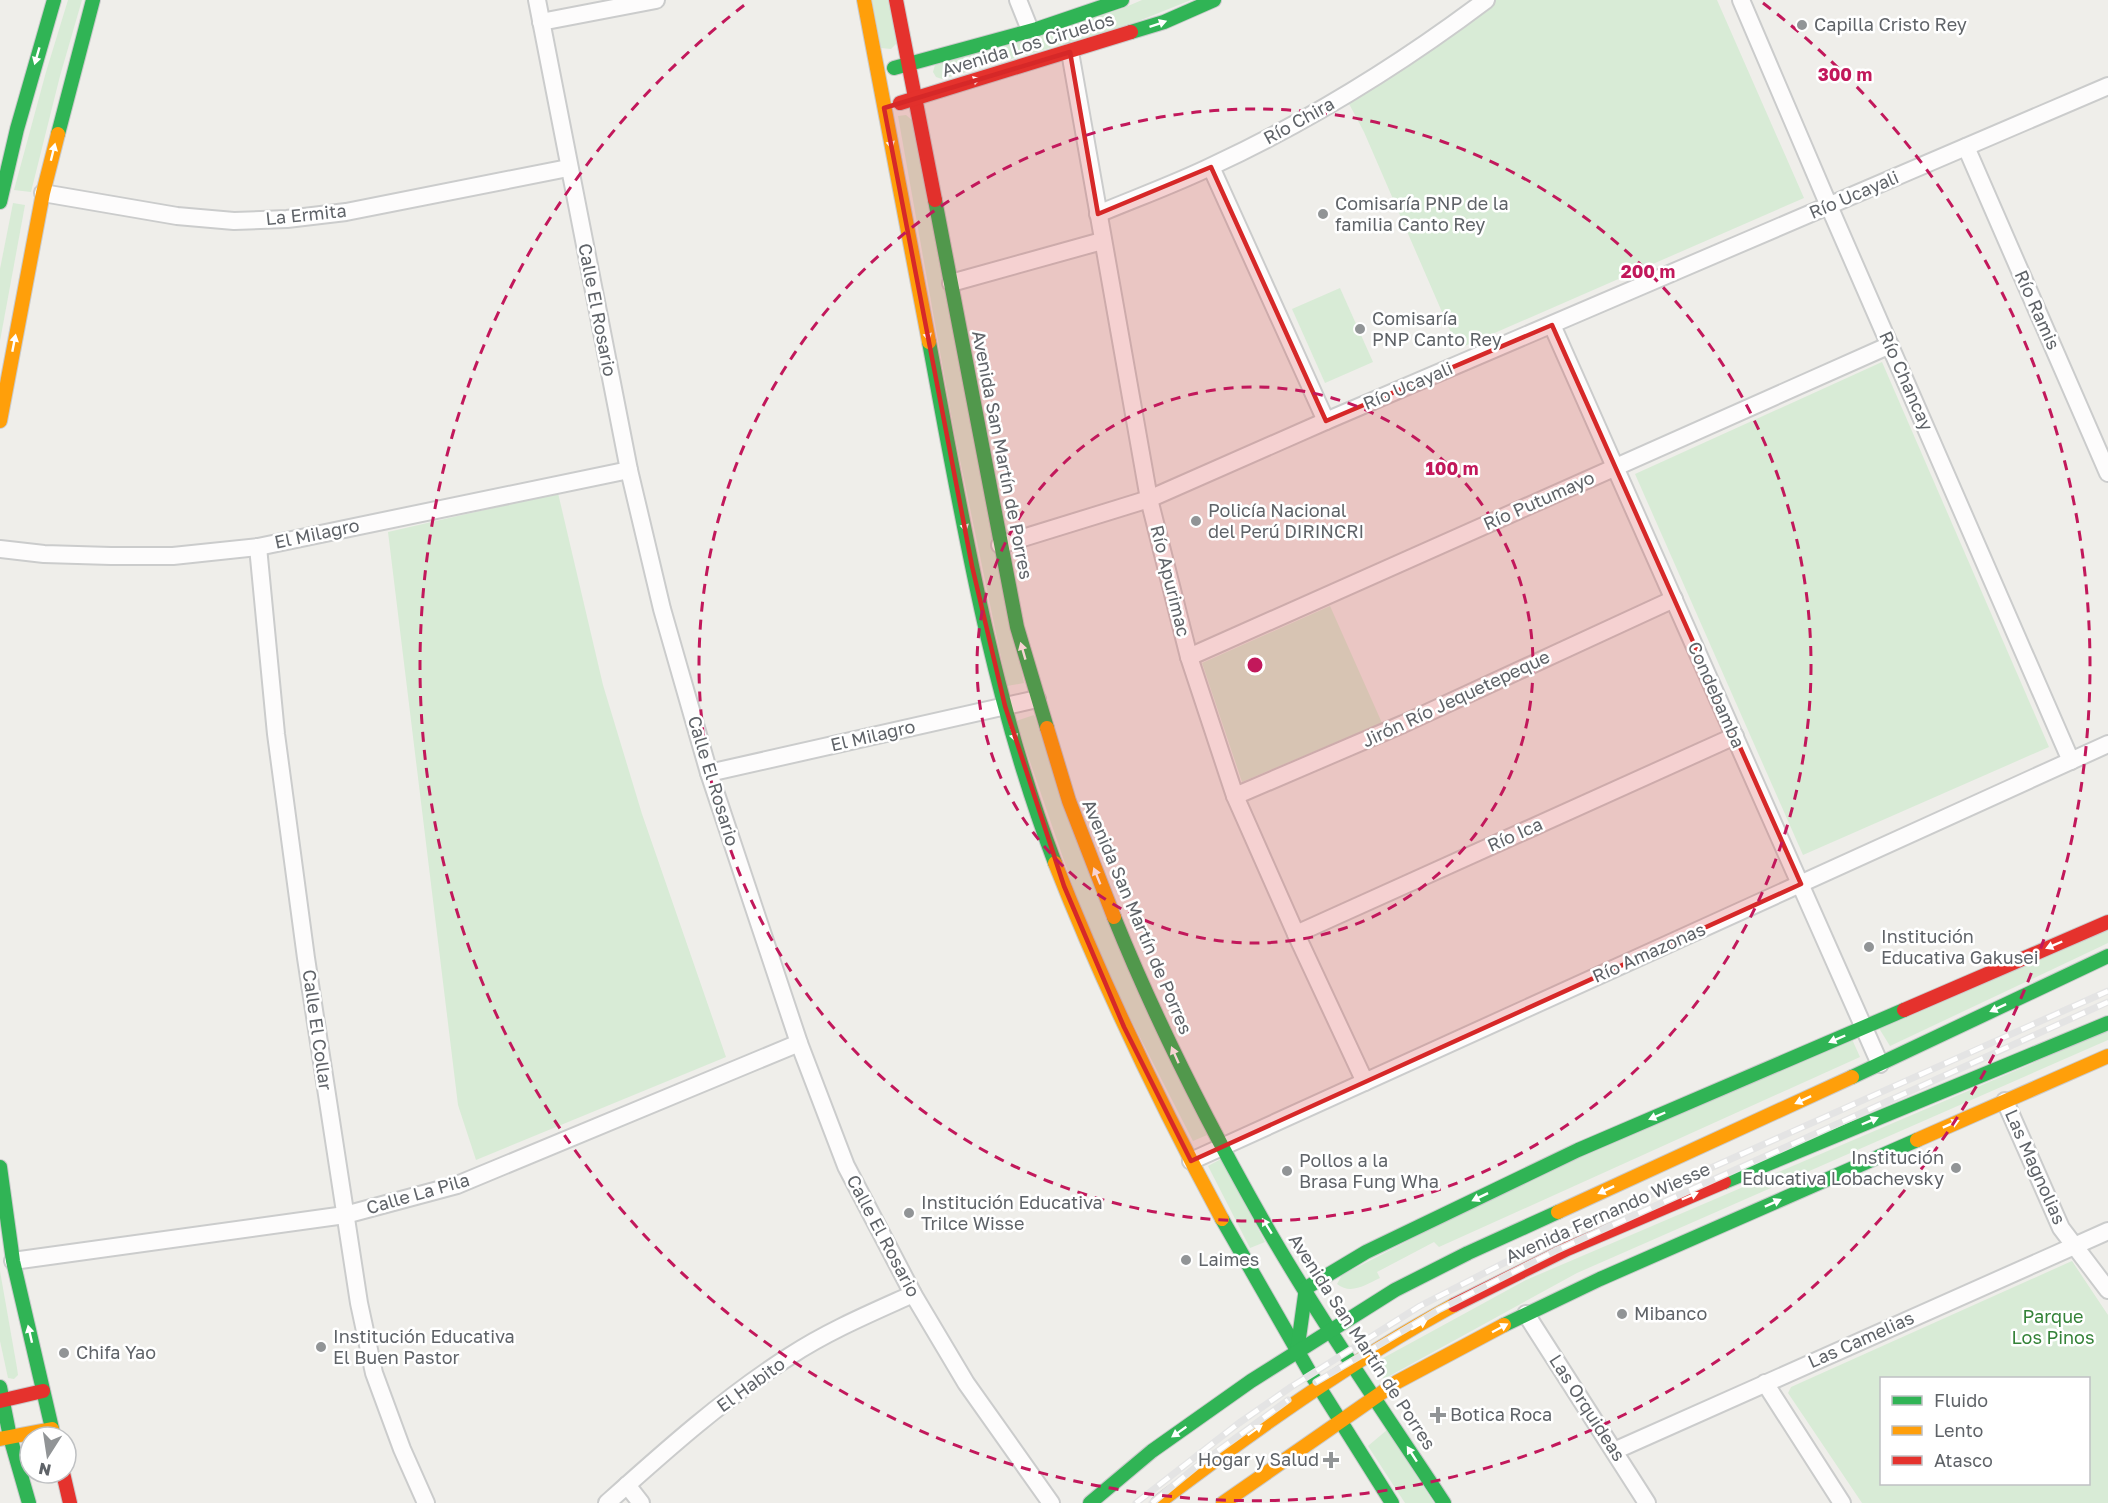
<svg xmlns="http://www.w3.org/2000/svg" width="2108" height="1503" viewBox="0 0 2108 1503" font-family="'Golos Text',sans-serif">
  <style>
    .green { fill: #d8ebd6; fill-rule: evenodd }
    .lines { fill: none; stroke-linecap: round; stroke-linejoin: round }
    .street-casing { stroke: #cbcccc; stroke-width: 20 }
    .fast-casing { stroke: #cacacb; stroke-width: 16 }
    .slow-casing { stroke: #cacacb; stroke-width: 16 }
    .jam-casing { stroke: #cacacb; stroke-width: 16 }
    .street { stroke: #fdfcfc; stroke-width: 16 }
    .fast { stroke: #30b455; stroke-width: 14 }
    .slow { stroke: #ff9f0a; stroke-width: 14 }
    .jam { stroke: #e5322d; stroke-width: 14 }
    .rail-casing { stroke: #e4e4e4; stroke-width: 7 }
    .rail { stroke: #fff; stroke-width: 4.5; stroke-dasharray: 14; stroke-linecap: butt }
    .oneway { fill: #fff }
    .marked { fill: #d62828; fill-opacity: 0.2; stroke: #d62828; stroke-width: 4.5; stroke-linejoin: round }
    .ring { fill: none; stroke: #c2185b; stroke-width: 3; stroke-dasharray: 10 8 }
    .poi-dot { fill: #919496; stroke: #fff; stroke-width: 2 }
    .labels { text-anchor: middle; stroke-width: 5; stroke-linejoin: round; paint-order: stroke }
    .poi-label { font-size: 18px; fill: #5f6368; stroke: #fff; text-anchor: start }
    .street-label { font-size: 18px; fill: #5f6368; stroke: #fff }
    .park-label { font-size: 18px; fill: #348238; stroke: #fff }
    .centre { fill: #c2185b; stroke: #fff; stroke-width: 3 }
    .ring-label { font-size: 18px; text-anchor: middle; font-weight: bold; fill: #c2185b; stroke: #fff; stroke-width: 5; stroke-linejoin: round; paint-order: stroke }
  </style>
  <rect width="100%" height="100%" fill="#efeeea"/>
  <g class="green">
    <path d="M68,0H82L60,76L31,192L14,190L46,72Z"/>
    <path d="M872,0H888L897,43L891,49L881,48Z"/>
    <path d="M1142,0H1191L1126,26L942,79L936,77L933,72L935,65L1121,9Z"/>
    <path d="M1496,0H1717L1804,198L1458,349L1364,132L1347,100Z"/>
    <path d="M906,115L912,120L1024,683L1007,686L955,436L898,116Z"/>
    <path d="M13,203L25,205L0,341V269Z"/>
    <path d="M1340,288L1373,362L1325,383L1292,309Z"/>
    <path d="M1882,362L2049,747L1803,855L1635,474Z"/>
    <path d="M558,493L603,685L642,814L726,1057L476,1160L458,1105L388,532Z"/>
    <path d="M1330,606L1382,723L1242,782L1202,663Z"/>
    <path d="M1034,715L1207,1135L1193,1141L1124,1006L1079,904L1016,721Z"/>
    <path d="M2108,923V943L1890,1046L1877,1025Z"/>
    <path d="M2108,1031V1040L1577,1273L1384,1379L1374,1363L1526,1280Z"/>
    <path d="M1851,1037L1860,1057L1439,1247L1434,1242L1377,1272L1380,1278C1365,1285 1351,1295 1337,1284L1342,1275L1511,1188Z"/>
    <path d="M1221,1159L1265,1242L1250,1248L1208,1166Z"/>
    <path d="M2072,1261L2108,1315V1503H1862L1788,1393L1791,1387ZM1882,1378H2088V1484H1882Z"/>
    <path d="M0,1271L17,1368L18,1375L14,1379L8,1378L0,1341Z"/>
    <path d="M1387,1430L1434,1503H1405L1368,1446Z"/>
  </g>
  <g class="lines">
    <defs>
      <g id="street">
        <path d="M537,0L629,470L662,609L709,773L799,1043L846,1166L913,1294L966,1383L1051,1503"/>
        <path d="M1018,0L1030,30"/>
        <path d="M1741,0L1829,206L2071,761"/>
        <path d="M541,22L656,0"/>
        <path d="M1070,52L1149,499L1189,657L1235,796L1296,934L1365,1082"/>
        <path d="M1966,147L2108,473"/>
        <path d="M1211,167L1326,421"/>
        <path d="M43,193L177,216L234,221L287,219L346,212L568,168"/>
        <path d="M1098,214C1136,198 1175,184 1212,166C1309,121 1401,64 1486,0"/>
        <path d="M951,283L1102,241"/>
        <path d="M1552,325L1880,1064"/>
        <path d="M1000,545L1149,499L1326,421L2108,86"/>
        <path d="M258,547L276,734L306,958L359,1303L374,1373L402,1449L426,1503"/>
        <path d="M0,549L44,554L111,556H173L258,547L629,470"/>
        <path d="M1189,657L1890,345"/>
        <path d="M709,773L1037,699"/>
        <path d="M1235,796L1403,724L1674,599"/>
        <path d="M1296,934L1735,736"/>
        <path d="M2005,1101L2061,1228L2108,1290"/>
        <path d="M1191,1161L2108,744"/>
        <path d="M13,1261L345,1215L457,1185L799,1043"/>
        <path d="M1526,1314L1647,1503"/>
        <path d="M1765,1383L1842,1503"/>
        <path d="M1614,1451L2108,1231"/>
        <path d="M627,1485L641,1503"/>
        <path d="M607,1503C665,1451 724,1398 790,1356C828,1331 871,1313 913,1294"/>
      </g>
      <g id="fast">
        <path d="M1131,32L1164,22L1214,0"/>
        <path d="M894,68L1037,29L1122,0"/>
        <path d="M58,134L93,0"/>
        <path d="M935,200L1017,627L1047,728"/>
        <path d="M0,202L17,129L54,0"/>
        <path d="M929,342C962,517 991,696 1055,863"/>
        <path d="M1114,917C1156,1021 1207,1122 1262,1219C1317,1316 1383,1410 1444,1503"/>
        <path d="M1852,1077L2108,956"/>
        <path d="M0,1167L13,1261L54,1437"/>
        <path d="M1724,1182L2108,1023"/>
        <path d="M1222,1219L1309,1371L1392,1503"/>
        <path d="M1504,1325L1600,1279L1917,1140"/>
        <path d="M1297,1352L1306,1288L1366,1252L1578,1150L1904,1010"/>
        <path d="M0,1387L10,1437L29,1503"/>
        <path d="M1090,1503L1152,1451L1251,1381L1395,1290L1468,1253L1558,1212"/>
      </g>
      <g id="slow">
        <path d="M864,0L929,342"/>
        <path d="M0,421L43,193L58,134"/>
        <path d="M1047,728L1069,801L1114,917"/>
        <path d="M1055,863C1103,985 1160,1104 1222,1219"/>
        <path d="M1917,1140L2108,1056"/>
        <path d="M1558,1212L1852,1077"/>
        <path d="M0,1439L52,1429"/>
        <path d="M1158,1503C1253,1431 1349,1362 1454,1305"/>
        <path d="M1223,1503L1397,1382L1504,1325"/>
      </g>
      <g id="jam">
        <path d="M896,0L935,200"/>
        <path d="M900,103L1131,32"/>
        <path d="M1904,1010L2108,922"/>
        <path d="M1454,1305L1567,1249L1724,1182"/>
        <path d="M0,1401L43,1391"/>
        <path d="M63,1473L70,1503"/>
      </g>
    </defs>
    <use href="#street" class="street-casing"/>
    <use href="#fast" class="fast-casing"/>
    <use href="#slow" class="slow-casing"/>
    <use href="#jam" class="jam-casing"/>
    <use href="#street" class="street"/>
    <use href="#fast" class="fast"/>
    <use href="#slow" class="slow"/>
    <use href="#jam" class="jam"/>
    <defs>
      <g id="rail">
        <path d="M1316,1382L1440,1309L1555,1251L2108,1002"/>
        <path d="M1136,1503L1239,1423L1291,1387L1420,1306L1549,1240L2108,991"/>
        <path d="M1152,1503L1197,1466L1288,1400"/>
      </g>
    </defs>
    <use href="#rail" class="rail-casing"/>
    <use href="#rail" class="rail"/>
  </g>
  <defs><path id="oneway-solid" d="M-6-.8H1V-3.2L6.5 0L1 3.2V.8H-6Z" transform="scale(1.5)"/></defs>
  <g class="oneway">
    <use href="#oneway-solid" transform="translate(1158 24) rotate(-19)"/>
    <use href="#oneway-solid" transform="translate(37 56) rotate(106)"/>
    <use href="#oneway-solid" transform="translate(972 81) rotate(-17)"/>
    <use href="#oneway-solid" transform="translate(890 140) rotate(79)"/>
    <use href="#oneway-solid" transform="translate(53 152) rotate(-76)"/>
    <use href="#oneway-solid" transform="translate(927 332) rotate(79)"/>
    <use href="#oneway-solid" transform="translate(14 343) rotate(-79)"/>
    <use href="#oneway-solid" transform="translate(964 523) rotate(79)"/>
    <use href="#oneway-solid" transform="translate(1023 651) rotate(-106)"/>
    <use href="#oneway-solid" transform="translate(1013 733) rotate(73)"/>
    <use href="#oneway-solid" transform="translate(1097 876) rotate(-112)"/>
    <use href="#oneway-solid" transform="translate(2054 945) rotate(157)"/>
    <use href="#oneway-solid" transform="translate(1998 1008) rotate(155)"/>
    <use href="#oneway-solid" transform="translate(1837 1039) rotate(157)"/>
    <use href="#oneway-solid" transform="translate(1175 1055) rotate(-114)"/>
    <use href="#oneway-solid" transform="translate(1803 1100) rotate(155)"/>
    <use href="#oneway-solid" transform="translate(1657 1116) rotate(157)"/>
    <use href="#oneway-solid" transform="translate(1870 1121) rotate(-23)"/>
    <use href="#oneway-solid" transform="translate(1951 1124) rotate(-24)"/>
    <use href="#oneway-solid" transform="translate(1606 1190) rotate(155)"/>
    <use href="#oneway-solid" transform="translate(1690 1196) rotate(-23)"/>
    <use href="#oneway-solid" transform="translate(1480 1197) rotate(154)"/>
    <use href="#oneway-solid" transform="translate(1773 1203) rotate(-24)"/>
    <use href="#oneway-solid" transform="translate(1267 1226) rotate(-122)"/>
    <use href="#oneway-solid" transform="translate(1419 1325) rotate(-30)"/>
    <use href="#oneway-solid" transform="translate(1500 1328) rotate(-28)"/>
    <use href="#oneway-solid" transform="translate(30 1334) rotate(-103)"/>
    <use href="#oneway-solid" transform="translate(1255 1430) rotate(-35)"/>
    <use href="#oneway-solid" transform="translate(1179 1432) rotate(145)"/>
    <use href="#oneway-solid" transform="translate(1412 1454) rotate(-123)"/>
  </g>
  <path class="marked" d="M1070,52L1098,214L1211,167L1326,421L1552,325L1801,884L1191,1161L1124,1027L1064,886L1005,706L972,566L884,108Z"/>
  <g class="ring">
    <circle cx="1255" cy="665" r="278"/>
    <circle cx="1255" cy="665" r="556"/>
    <path d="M1763 3A835 835 0 1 1 747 3"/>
  </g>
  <g class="poi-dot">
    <circle cx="1802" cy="25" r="6"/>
    <circle cx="1323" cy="214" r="6"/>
    <circle cx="1360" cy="329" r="6"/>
    <circle cx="1196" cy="521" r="6"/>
    <circle cx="1869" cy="947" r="6"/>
    <circle cx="1956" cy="1168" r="6"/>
    <circle cx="1287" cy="1171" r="6"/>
    <circle cx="909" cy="1213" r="6"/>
    <circle cx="1186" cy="1260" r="6"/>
    <circle cx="1622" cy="1314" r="6"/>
    <circle cx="321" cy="1347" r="6"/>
    <circle cx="64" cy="1353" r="6"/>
    <path d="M1435 1406h6v6h6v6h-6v6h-6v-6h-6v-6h6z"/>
    <path d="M1328 1451h6v6h6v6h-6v6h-6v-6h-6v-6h6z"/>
  </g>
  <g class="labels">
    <g class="poi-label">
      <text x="1814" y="31">Capilla Cristo Rey</text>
      <text x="1335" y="210">Comisaría PNP de la<tspan x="1335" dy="21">familia Canto Rey</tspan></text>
      <text x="1372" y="325">Comisaría<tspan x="1372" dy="21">PNP Canto Rey</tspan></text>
      <text x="1208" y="517">Policía Nacional<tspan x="1208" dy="21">del Perú DIRINCRI</tspan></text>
      <text x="1881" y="943">Institución<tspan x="1881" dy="21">Educativa Gakusei</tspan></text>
      <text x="1944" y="1164" text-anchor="end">Institución<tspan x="1944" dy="21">Educativa Lobachevsky</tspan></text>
      <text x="1299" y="1167">Pollos a la<tspan x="1299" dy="21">Brasa Fung Wha</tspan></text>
      <text x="921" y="1209">Institución Educativa<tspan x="921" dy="21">Trilce Wisse</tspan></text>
      <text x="1198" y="1266">Laimes</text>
      <text x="1634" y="1320">Mibanco</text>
      <text x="333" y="1343">Institución Educativa<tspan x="333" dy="21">El Buen Pastor</tspan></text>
      <text x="76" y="1359">Chifa Yao</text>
      <text x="1450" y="1421">Botica Roca</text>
      <text x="1319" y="1466" text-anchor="end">Hogar y Salud</text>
    </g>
    <g class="street-label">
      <text transform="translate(1028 45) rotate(-17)" y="6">Avenida Los Ciruelos</text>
      <text transform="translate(1299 121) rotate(-29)" y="6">Río Chira</text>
      <text transform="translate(1854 195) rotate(-23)" y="6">Río Ucayali</text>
      <text transform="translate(306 215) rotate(-6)" y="6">La Ermita</text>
      <text transform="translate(597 310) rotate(79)" y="6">Calle El Rosario</text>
      <text transform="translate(2037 310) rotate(66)" y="6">Río Ramis</text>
      <text transform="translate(1906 381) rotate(66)" y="6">Río Chancay</text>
      <text transform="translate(1408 386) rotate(-23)" y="6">Río Ucayali</text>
      <text transform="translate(1002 455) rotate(79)" y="6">Avenida San Martín de Porres</text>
      <text transform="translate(1539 501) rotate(-24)" y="6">Río Putumayo</text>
      <text transform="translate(317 534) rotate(-12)" y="6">El Milagro</text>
      <text transform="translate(1170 581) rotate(76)" y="6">Río Apurimac</text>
      <text transform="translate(1716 695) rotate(66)" y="6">Condebamba</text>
      <text transform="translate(1456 699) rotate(-25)" y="6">Jirón Río Jequetepeque</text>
      <text transform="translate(873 736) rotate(-13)" y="6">El Milagro</text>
      <text transform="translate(713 781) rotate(73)" y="6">Calle El Rosario</text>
      <text transform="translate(1515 835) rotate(-24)" y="6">Río Ica</text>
      <text transform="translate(1137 917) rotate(67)" y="6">Avenida San Martín de Porres</text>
      <text transform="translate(1649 953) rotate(-24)" y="6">Río Amazonas</text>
      <text transform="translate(317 1030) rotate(82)" y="6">Calle El Collar</text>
      <text transform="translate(2035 1167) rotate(66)" y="6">Las Magnolias</text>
      <text transform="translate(418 1194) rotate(-16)" y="6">Calle La Pila</text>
      <text transform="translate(1608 1213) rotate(-24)" y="6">Avenida Fernando Wiesse</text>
      <text transform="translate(883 1236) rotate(62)" y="6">Calle El Rosario</text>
      <text transform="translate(1861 1340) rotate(-24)" y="6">Las Camelias</text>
      <text transform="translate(1362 1342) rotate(57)" y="6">Avenida San Martín de Porres</text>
      <text transform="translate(751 1385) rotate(-36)" y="6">El Habito</text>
      <text transform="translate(1587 1408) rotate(57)" y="6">Las Orquideas</text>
    </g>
    <g class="park-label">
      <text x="2053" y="1323">Parque<tspan x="2053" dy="21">Los Pinos</tspan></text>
    </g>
  </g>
  <circle cx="1255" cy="665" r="9" class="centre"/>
  <g class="ring-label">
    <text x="1845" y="81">300 m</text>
    <text x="1648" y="278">200 m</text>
    <text x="1452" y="475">100 m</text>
  </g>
  <rect x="1880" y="1377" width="210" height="108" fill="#ffffff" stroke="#bfc1c3" stroke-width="1.5"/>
  <rect x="1892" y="1396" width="30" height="9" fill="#30b455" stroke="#bfc1c3" stroke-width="1.5"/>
  <text x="1934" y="1407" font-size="18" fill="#5f6368">Fluido</text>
  <rect x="1892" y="1426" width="30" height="9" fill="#ff9f0a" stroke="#bfc1c3" stroke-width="1.5"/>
  <text x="1934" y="1437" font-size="18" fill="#5f6368">Lento</text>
  <rect x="1892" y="1456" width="30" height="9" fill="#e5322d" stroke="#bfc1c3" stroke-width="1.5"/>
  <text x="1934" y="1467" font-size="18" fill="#5f6368">Atasco</text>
  <g transform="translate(48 1455) rotate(192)"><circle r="28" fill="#ffffff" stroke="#bfc1c3" stroke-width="1.5"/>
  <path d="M0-4.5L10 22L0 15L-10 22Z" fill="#919496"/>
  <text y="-9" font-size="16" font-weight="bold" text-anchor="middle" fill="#5f6368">N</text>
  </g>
</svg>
